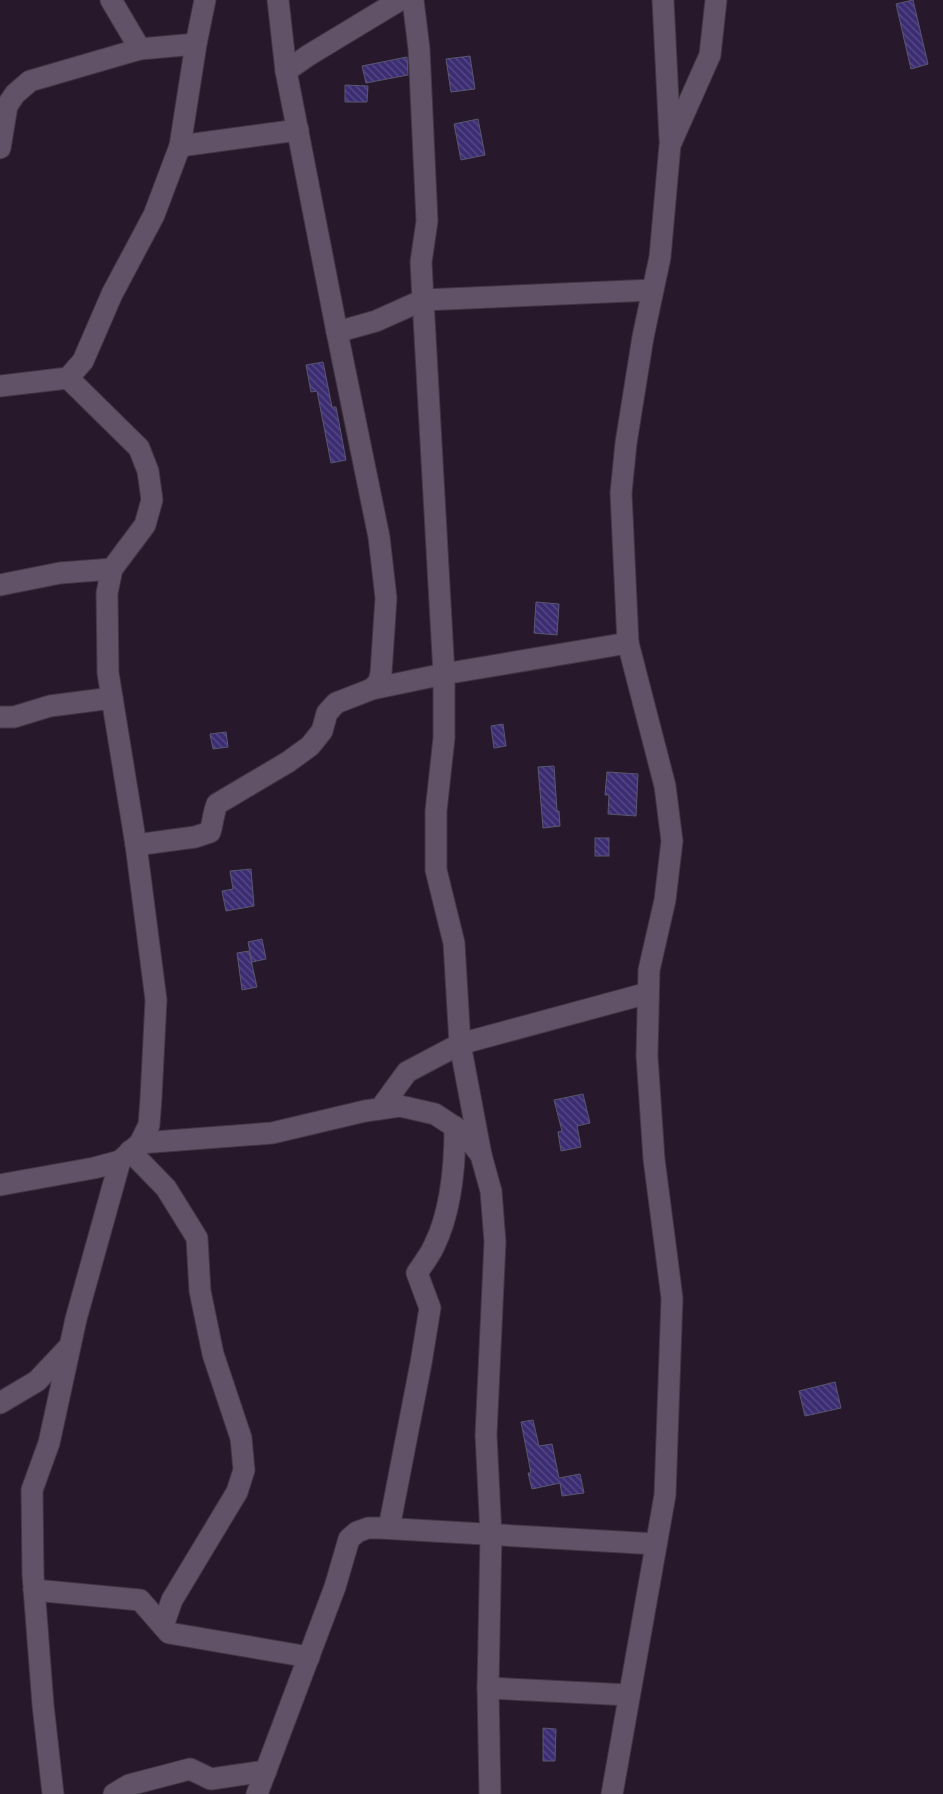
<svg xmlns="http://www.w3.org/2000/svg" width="943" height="1794" viewBox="0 0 943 1794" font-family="'Golos Text',sans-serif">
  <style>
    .building { fill: url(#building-back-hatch); stroke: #59576f }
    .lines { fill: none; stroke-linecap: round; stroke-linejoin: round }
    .minor-casing { stroke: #403644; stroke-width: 23 }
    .minor { stroke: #625267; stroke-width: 21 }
  </style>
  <defs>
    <pattern id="building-back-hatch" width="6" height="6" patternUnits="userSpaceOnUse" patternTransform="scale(1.25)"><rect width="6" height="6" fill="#3c2d73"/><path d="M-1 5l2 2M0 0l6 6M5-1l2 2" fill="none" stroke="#584b87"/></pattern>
  </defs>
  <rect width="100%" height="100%" fill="#27192b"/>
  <g class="building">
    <path d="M913,0L928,64L911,69L896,4Z"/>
    <path d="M470,56L475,89L451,92L446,59Z"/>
    <path d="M407,57L408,75L366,83L362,66Z"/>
    <path d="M345,85L368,86L367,102H345Z"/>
    <path d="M478,119L485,155L461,160L454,124Z"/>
    <path d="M323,362L332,407H336L346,460L331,463L317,391L311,392L306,365Z"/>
    <path d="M536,602L559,604L557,635L534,633Z"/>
    <path d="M503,724L506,746L494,748L491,726Z"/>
    <path d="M226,732L228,747L213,749L210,734Z"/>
    <path d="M554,766L557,811H559L560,826L543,828L538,767Z"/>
    <path d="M607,772L638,774L636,816L608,814L609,795H605Z"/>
    <rect x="595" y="838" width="14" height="18"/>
    <path d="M251,869L254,906L226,911L222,891L233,889L230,871Z"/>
    <path d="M262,939L266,959L252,962L248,942Z"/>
    <path d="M249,951L257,987L242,990L237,953Z"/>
    <path d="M583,1094L590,1123L577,1126L581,1147L561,1151L558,1132L562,1131L554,1100Z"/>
    <path d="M835,1382L841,1408L805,1416L799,1391Z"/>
    <path d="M533,1420L539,1446L552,1444L559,1478L580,1474L584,1493L562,1496L560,1483L532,1489L528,1473H531L521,1422Z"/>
    <path d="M543,1728L556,1729L555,1761H543Z"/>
  </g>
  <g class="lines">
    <defs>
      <g id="minor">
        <path d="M111,0L140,49"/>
        <path d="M663,0L670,140"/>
        <path d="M286,71L309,55L400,0"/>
        <path d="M180,146L298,130"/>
        <path d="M0,148L7,106L15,94L30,81L140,49L196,44"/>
        <path d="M337,332L376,321L423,300L421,262L427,221L419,49L413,0"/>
        <path d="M0,386L68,378L83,361L112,294L154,215L180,146L196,44L205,0"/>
        <path d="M0,585L60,573L112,569"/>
        <path d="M372,689L444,674L628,643"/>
        <path d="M0,717H14L50,706L112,698"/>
        <path d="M136,845L195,837L210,832C213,823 213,814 217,804L288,762L310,746L322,731L327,713L336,703L372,689L379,682L381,673L386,598L379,537L337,332L286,71L278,0"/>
        <path d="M380,1109L407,1072L460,1044L648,993"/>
        <path d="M140,1143L272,1133L365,1111L400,1106L435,1114L464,1133L481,1155L491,1191L495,1242L486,1435L491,1535L488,1688L490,1794"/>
        <path d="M130,1151L166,1188L197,1238L200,1291L213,1354L241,1438L244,1470L237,1492L172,1600L163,1626"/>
        <path d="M481,1155L460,1044L454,943L436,870V811L444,738V674L423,300L653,290"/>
        <path d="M0,1185L94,1168L120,1161L140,1143L149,1125L151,1098L156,1000L136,845L108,673L107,593L112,569L145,525L152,500L148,471L139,448L68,378"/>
        <path d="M0,1403L37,1381L70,1346"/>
        <path d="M389,1528L421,1363L430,1308L417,1273C423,1264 430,1255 434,1246C451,1212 455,1165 455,1127"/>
        <path d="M34,1590L140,1600L169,1633L309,1657"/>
        <path d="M488,1688L629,1695"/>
        <path d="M53,1794L43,1705L33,1575L32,1490L49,1443L76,1319L120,1161"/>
        <path d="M114,1794L129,1785L190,1769L211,1779L266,1771"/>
        <path d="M257,1794L335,1587L349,1539L357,1532L368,1528H380L656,1544"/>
        <path d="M612,1794L665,1495L672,1298L654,1159L647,1056L649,970L665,900L672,841L665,786L628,643L621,493L626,443L643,337L660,257L670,145L710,55L716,0"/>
      </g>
    </defs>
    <use href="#minor" class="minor-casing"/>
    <use href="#minor" class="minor"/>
  </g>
</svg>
